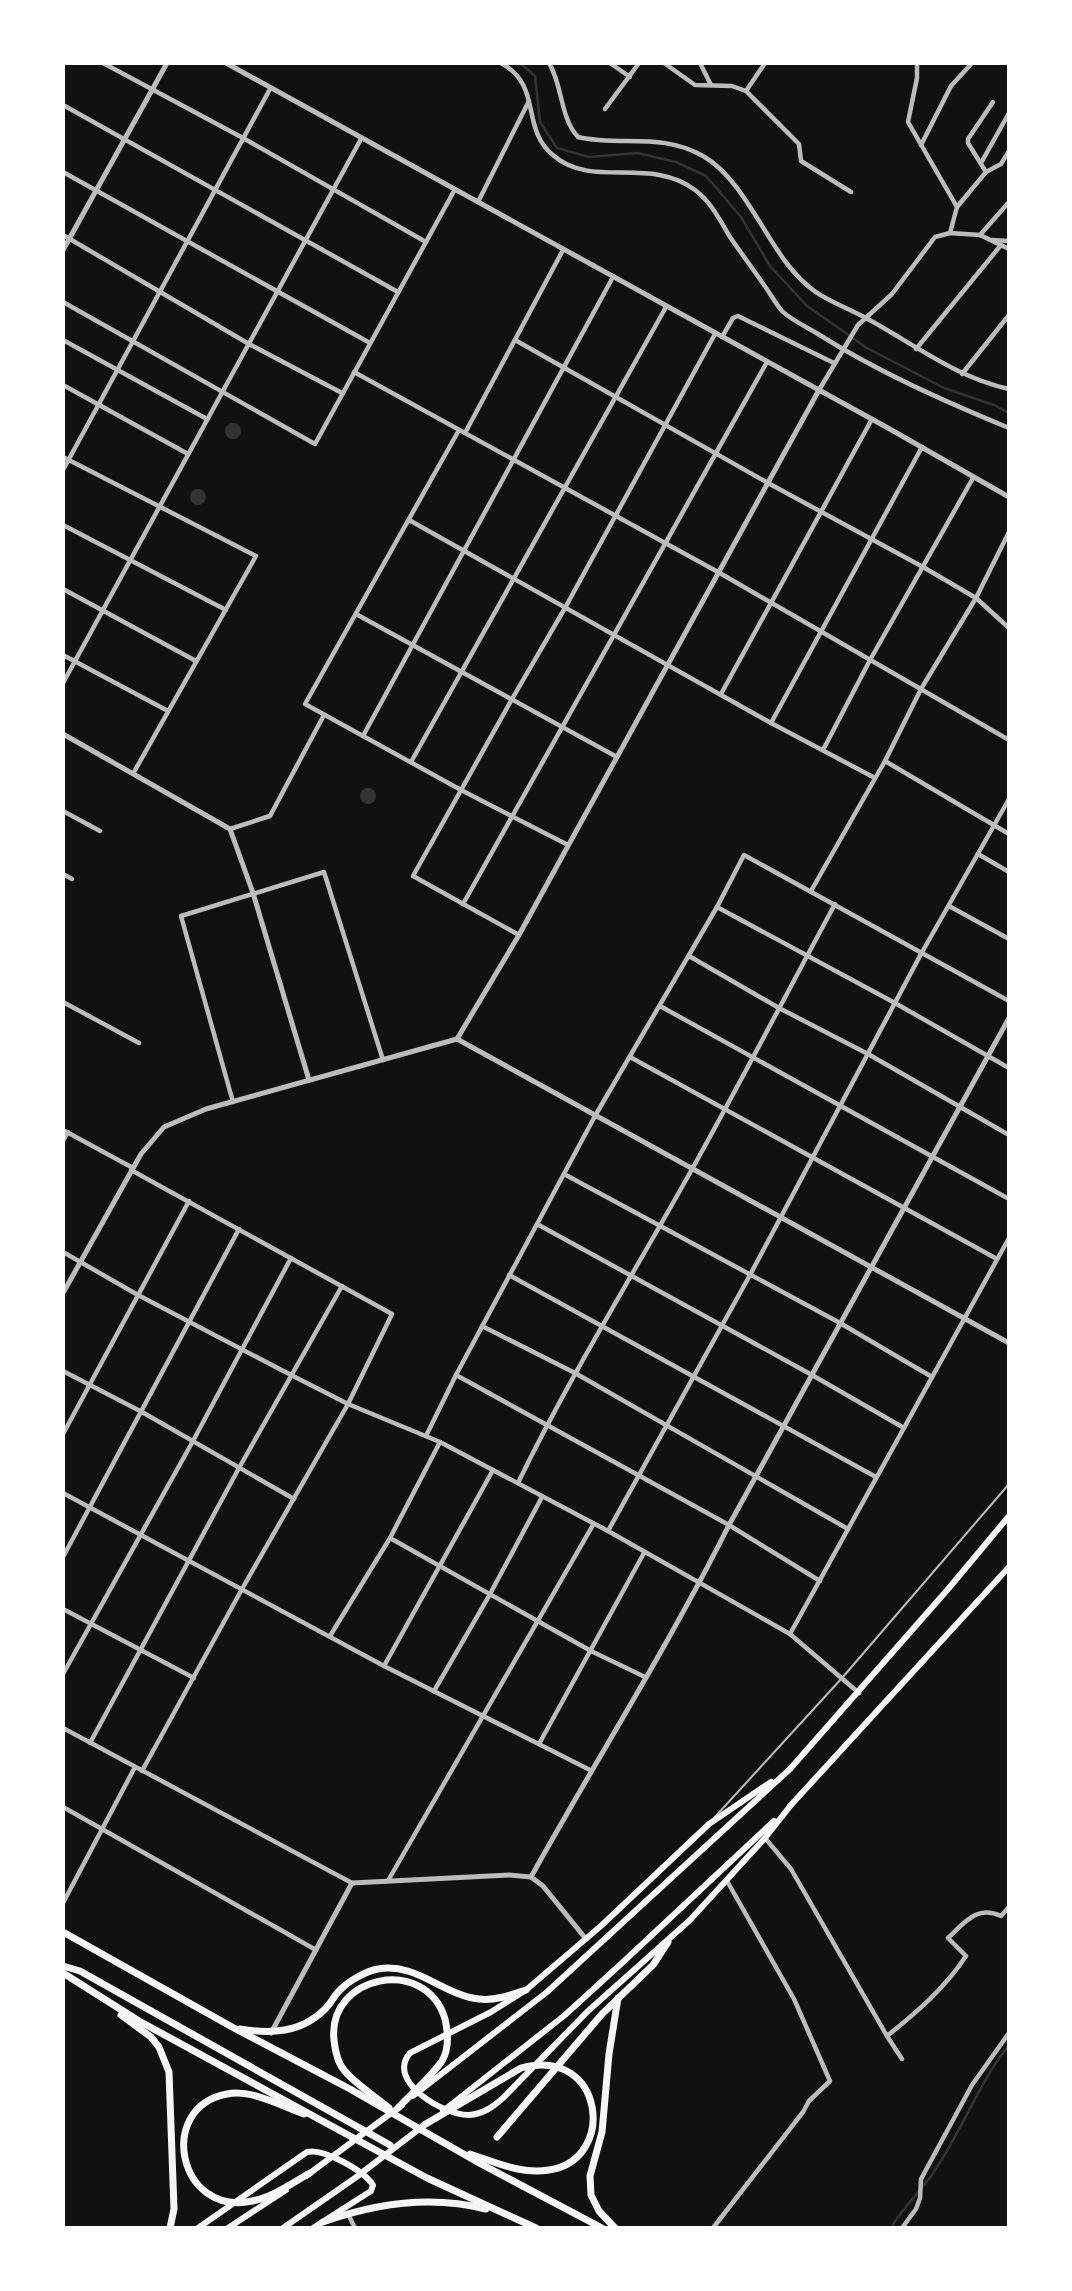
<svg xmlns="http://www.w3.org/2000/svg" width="1072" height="2291" viewBox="0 0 1072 2291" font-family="Montserrat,sans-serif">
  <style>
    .water { fill: #333 }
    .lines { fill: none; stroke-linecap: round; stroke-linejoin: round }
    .stream { stroke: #333; stroke-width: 2.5 }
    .service { stroke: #bcbcbc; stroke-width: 2 }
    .minor { stroke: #bcbcbc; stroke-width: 4.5 }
    .tertiary { stroke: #bcbcbc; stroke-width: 5 }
    .primary { stroke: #f5f5f5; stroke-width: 6 }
    .trunk { stroke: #f5f5f5; stroke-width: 7 }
  </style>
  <rect width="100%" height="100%" fill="#111"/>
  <g class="water">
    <circle cx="233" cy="431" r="8"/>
    <circle cx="198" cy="497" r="8"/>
    <circle cx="368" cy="796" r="8"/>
  </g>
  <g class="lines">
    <g class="stream">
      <path d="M520,63L535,76L540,122L557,148L589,157L638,153L676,162L706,176L741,217L770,266L807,306L867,348L944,388L994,405L1009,413"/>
      <path d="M891,2228C902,2208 918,2194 931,2176C961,2134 977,2085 1009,2045"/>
    </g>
    <path class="service" d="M714,1818L842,1678L1009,1484"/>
    <g class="minor">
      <path d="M103,63L243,138L426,242"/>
      <path d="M501,63C544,87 519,128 554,156C593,189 650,156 695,190C711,202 720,220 730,237C741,253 753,269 764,285C770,293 775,303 782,311C791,320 807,327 818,334C878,372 944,401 1009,428"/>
      <path d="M549,63C563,86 560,118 578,137C621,147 661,132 703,156C740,177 762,232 788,265C814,298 832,300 866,318C914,344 955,377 1009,389"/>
      <path d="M610,63L630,77"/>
      <path d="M664,63L695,85L732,86L746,91L799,144L801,161L851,192"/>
      <path d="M700,63L711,85"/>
      <path d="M917,63V78L908,122L957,207L950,233"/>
      <path d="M746,91L765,63"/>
      <path d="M63,105L398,292"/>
      <path d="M605,109L639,63"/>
      <path d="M921,145L951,86L972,63"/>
      <path d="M981,163L1009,113"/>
      <path d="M63,172L370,343"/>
      <path d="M986,172L968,143V139L993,102"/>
      <path d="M478,202L529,101"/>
      <path d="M957,207L986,172L1001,164L1009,151"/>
      <path d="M63,235L249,344L342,393"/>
      <path d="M980,235L1009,202"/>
      <path d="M992,240L1009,241"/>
      <path d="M63,302L315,444L454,191"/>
      <path d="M722,337L733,318L738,316L834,363"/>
      <path d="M63,340L207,419"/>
      <path d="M515,340L768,483L923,567L976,598L1009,628"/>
      <path d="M916,349L1001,245"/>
      <path d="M354,372L718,572L1009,740"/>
      <path d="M962,374L1009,315"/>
      <path d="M63,385L188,454"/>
      <path d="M819,390L858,325L892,294L935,237L950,233L980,235L1009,249"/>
      <path d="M459,430L305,704L461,790L568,845"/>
      <path d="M465,433L563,250"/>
      <path d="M63,457L256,556L134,772"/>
      <path d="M63,470L270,89"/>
      <path d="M409,520L771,723L875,778"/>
      <path d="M63,525L226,610"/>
      <path d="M63,589L196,661"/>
      <path d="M356,614L617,757"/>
      <path d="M63,655L168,711"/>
      <path d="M63,683L361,139"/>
      <path d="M721,694L872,419"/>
      <path d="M771,723L922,447"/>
      <path d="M363,736L613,277"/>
      <path d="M823,750L870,660L973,478"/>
      <path d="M885,761L1009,834"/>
      <path d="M411,762L666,307"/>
      <path d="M63,811L100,831"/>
      <path d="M230,829L270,816L324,715"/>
      <path d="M978,854L1009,872"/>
      <path d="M63,874L72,879"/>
      <path d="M811,891L885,761L921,689L976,598L1009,532"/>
      <path d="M463,904L767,362"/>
      <path d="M949,906L1009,939"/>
      <path d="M717,907L895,1003L1009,1068"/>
      <path d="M519,935L413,876L512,699L565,608L715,334"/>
      <path d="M689,956L779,1008L868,1054L1009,1135"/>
      <path d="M63,1002L139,1043"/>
      <path d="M660,1006L1009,1199"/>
      <path d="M630,1057L997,1259"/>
      <path d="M233,1102L181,916L324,872L383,1060"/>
      <path d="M63,1130L133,1168"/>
      <path d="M63,1141L68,1132"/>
      <path d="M131,1170L392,1314L348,1404L242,1589L142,1771"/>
      <path d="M564,1174L840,1323L932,1377"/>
      <path d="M537,1224L812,1375L904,1428"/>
      <path d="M63,1252L138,1295L293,1376L348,1404L440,1442L608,1531L790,1634L859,1693"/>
      <path d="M509,1275L876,1477"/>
      <path d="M482,1326L575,1373L848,1529"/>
      <path d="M63,1371L142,1412L294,1499"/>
      <path d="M456,1375L729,1525L820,1581"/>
      <path d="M63,1434L189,1201"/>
      <path d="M426,1436L456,1375L595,1116L717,907L744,855L1009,1001"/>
      <path d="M518,1483C570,1376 633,1275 691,1171C740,1083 787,993 835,904"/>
      <path d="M63,1493L384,1666L590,1770"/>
      <path d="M608,1531L750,1275L921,954L1009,799"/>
      <path d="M390,1538L591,1651L645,1677"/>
      <path d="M63,1557L239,1229"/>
      <path d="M63,1609L194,1678"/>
      <path d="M790,1634L1009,1238"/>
      <path d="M330,1636L390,1538L440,1442"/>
      <path d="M384,1666L493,1470"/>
      <path d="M63,1674L193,1441L291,1258"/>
      <path d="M434,1691L490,1594L542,1497"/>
      <path d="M63,1728L352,1883"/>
      <path d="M90,1743L239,1468L342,1286"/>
      <path d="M539,1744L644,1553"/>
      <path d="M63,1807L316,1950"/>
      <path d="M765,1838L791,1869L887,2036C916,2013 945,1988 966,1956L948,1938C965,1922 977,1905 1001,1916L1009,1907"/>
      <path d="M389,1879L593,1525"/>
      <path d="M63,1903L135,1767"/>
      <path d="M887,2036L902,2059"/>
      <path d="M348,2214L355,2228"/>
      <path d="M713,2228L803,2112L809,2101L830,2081L794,1999L727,1881"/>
      <path d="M902,2228L916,2209L920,2198L921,2179L972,2085L1009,2033"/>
      <path d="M1008,2228L1009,2227"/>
    </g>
    <g class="tertiary">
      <path d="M226,63L888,428L1009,497"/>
      <path d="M63,250L167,63"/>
      <path d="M63,734L230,829L253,893L309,1080"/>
      <path d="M457,1039L519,935L819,390"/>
      <path d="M63,1293L141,1154L164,1127L206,1109L457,1039L1009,1343"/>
      <path d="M531,1877C596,1760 669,1645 729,1525L1009,1018"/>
      <path d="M271,2033L352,1883L509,1875L531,1877L543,1886L586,1939"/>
    </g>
    <g class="primary">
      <path d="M771,1782L709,1824L602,1925L526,1990L491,2012L410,2053C385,2082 446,2116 469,2115C483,2114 493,2107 503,2098L588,2011L690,1920L765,1838L791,1805"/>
      <path d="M790,1806L1009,1567"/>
      <path d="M413,2096L547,1992L790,1769L949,1588L1009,1516"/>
      <path d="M443,2111L565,2015L622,1963L774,1821"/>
      <path d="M306,2176L402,2105"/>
      <path d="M198,2228L307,2152C324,2148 364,2171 373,2185L371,2191L313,2228"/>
      <path d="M228,2228L286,2190"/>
      <path d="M283,2228L355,2178L423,2126"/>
    </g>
    <g class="trunk">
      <path d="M63,1932L232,2027L350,2089L481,2164L602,2228"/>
      <path d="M63,1966L80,1971L390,2145"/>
      <path d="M63,1973L139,2021L427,2178L536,2228"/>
      <path d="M121,2015L151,2037L159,2047L169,2072L174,2209L170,2228"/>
      <path d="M240,2029C270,2034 301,2033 324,2010C331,2004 334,1995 341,1989C349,1981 366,1971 378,1969C416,1962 443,1995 479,1999C495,2001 511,1995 526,1990"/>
      <path d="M389,2108C375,2096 355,2084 344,2070C337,2062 335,2049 334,2040C327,1975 426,1955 445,2019C448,2032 449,2049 442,2061C430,2078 412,2093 398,2108"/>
      <path d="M304,2114C281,2106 252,2089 227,2094C156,2107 178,2217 252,2201C273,2197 292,2183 310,2173"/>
      <path d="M424,2125L521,2068C604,2045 618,2160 549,2170C522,2175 495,2162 470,2154"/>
      <path d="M497,2137L602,2014L653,1965L668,1942"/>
      <path d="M323,2222C376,2203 431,2195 486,2209"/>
      <path d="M615,2228L599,2211L591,2195L590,2176L602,2132L609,2054L618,1998"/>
    </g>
  </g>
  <rect width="1072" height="2291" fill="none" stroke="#ffffff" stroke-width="130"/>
</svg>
